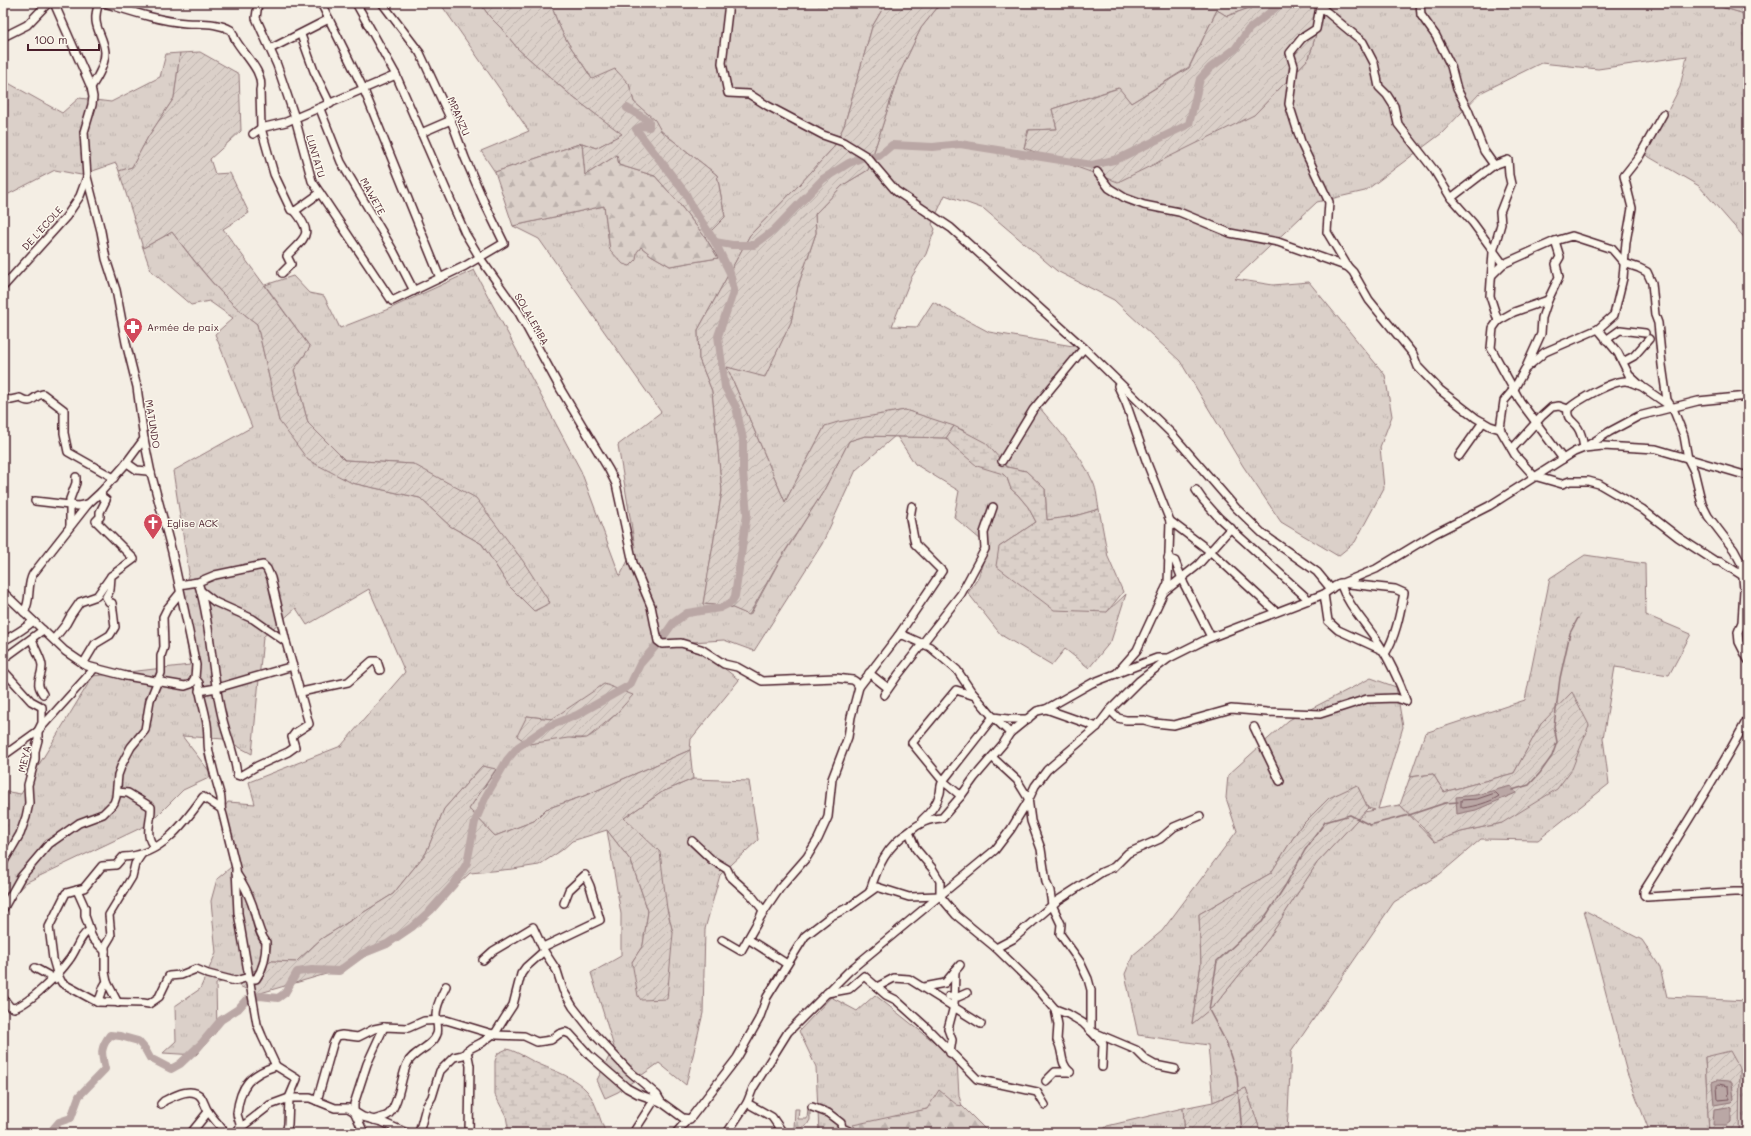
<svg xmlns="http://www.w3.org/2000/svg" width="1751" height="1136" viewBox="0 0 1751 1136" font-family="Mali,sans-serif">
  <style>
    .grass { fill: url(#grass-tufts); stroke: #92787a; fill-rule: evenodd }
    .forest { fill: url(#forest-firs); stroke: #92787a }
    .wetland { fill: url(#wetland-marsh); stroke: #92787a }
    .garden { fill: url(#garden-furrows); stroke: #92787a }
    .water { fill: #baa7a5; stroke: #8d7174 }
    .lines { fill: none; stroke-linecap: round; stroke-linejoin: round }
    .shore { stroke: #77555c; stroke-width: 1 }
    .stream { stroke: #8d7174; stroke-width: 1.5 }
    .river { stroke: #baa7a5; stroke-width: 8 }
    .minor-casing { stroke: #4a1f2b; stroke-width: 10 }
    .minor { stroke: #fbf7ec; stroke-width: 7 }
    .labels { text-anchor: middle; stroke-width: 3; stroke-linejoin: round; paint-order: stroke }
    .street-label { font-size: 10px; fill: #4a1f2b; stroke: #fbf7ec }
    .poi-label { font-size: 10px; fill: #4a1f2b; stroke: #fbf7ec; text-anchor: start }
  </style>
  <defs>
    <pattern id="grass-tufts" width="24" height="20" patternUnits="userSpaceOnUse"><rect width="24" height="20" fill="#dbd0c9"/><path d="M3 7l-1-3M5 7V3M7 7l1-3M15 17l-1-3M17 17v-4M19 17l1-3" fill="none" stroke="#bdb2ad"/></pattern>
    <pattern id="forest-firs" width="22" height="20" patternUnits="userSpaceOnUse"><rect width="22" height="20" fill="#dbd0c9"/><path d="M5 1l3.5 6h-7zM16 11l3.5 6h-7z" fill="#bdb2ad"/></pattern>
    <pattern id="wetland-marsh" width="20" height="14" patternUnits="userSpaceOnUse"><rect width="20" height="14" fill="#dbd0c9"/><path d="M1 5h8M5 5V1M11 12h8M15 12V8" fill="none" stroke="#bdb2ad"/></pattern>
    <pattern id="garden-furrows" width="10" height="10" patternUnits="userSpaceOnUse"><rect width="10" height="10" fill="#dbd0c9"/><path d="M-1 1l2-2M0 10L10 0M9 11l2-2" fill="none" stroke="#bdb2ad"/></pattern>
  </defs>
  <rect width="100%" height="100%" fill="#f4eee4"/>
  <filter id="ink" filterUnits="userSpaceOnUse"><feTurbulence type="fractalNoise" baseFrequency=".025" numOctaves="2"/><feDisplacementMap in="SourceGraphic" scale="8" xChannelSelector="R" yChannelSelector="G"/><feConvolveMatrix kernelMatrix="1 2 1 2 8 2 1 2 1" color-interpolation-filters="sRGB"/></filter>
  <g filter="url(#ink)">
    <g class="grass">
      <path d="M440,3H480L490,17L502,29L518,49L574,98L623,134L596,148L582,143L495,172L481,151L529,131Z"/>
      <path d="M551,3H886L872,27L844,126L833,148L801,183L750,235L698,330L699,359L712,391L722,491L703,604L728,606L750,615L780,560L823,492L849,441L865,436L946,438L951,444L1003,474L1007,478L1011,489L1018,495L1028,507L1036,522L999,547L1107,612L1126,594L1111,641L1089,668L1065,649L1052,665L1001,635L968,593L978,578L988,546L954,517L959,491L915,464L896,435L856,470L822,544L754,651L724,640L691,642L739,680L691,739L690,750L584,796L546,809L534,821L495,836L469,809L496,770L482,766L444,809L426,853L393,894L321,939L296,962L272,961L250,973L226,980L216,984L217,1031L196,1055L163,1053L176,1041L175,1006L200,989L216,953L211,901L217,879L237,862L224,808L228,802L255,804L249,782L341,746L405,672L369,589L307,625L296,608L263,637L252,754L224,739L182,736L213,776L183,790L149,824L27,882L3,904V791L21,794L93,676L190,665L180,597L189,573L173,471L252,427L215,334L233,318L209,301L191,305L151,271L143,248L172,232C197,265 222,299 257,324L279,421L352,483L420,498L450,526L482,544L509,586L535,611L550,602L413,464L345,460L308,423L294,370L310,347L265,285L293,276L309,293L324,296L340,328L391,308L474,270L581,471L620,576L635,547L618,445L661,412L539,239L513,226L604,206L610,250L637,252L641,247L651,255L670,266L718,258L705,237L725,217L717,175L661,131L654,120L634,102L629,84L592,80C588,71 582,64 577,56C565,40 556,22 551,3ZM623,706C614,716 599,732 588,737C570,745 542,724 527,716L552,719Z"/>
      <path d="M941,3H1263L1227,16L1217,10L1189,67L1131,103L1118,88L1052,109L1057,129L1028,130L1024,148L1254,115L1309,58L1325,3H1719L1722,7L1748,15V242L1699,186L1644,154L1656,134L1680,87L1687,56L1598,69L1541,63L1480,93L1442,133L1365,191L1317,202L1235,279L1273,285L1309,282L1385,375L1392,416L1380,447L1384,488L1355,542L1338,556L1281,522L1243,466L1180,361L1114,300L1057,271L984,209L945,195L932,224L935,229L926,254L911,278L892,326L917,327L933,302L989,332L1079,347L1039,407C1058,430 1081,454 1093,482C1097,490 1097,500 1099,509L1075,516L1047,520L1045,489L1026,471L1007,467L998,458L963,430L905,410L825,426L785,502L727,367L765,376L791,322L798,286L816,233L815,214L843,185L868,170L899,74L921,28Z"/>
      <path d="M180,53L174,98L148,137L132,167L119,171L116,163L81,175L55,170L3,197V80L62,113L79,98L111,102L160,77L166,54Z"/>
      <path d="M1585,555L1645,564L1646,615L1691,634L1669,675L1615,667L1603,738L1609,784L1538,840L1481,839L1440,874L1394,902L1291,1052L1287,1133H1261L1246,1088L1213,1102L1208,1045L1138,1035L1125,974L1133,955L1162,931L1237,831L1226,798L1228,775L1289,720L1371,678L1396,687L1403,727L1378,809L1400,805L1435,842L1461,832L1502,823L1541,724L1514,773L1444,792L1433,774L1410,777L1425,733L1525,700L1550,578ZM1357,785L1368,808L1375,810L1364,812L1317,863L1269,938L1215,1005L1192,1023L1201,964L1199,914L1271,873L1300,827Z"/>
      <path d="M693,779L749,781L758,840L720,875L705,929L703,1013L686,1085L659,1063L618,1092L605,1098L597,1080L614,1047L591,973L621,956V914L607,830L631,861L648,911L643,945L632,962L673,933L667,909L624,818L662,792Z"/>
      <path d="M1584,910L1642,940L1660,967L1667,997L1748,1001V1133H1739L1740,1069L1705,1057L1709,1133H1650L1627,1073Z"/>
      <path d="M875,995L957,1060L959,1096L962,1106L927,1109L854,1126L860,1133H819L816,1067L799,1031L831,997L857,1011Z"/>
      <path d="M1183,1108L1185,1133H1099L1107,1126Z"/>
    </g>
    <g class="forest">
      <path d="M582,143L585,175L617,155L619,165L655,176L677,201L705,237L718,258L670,266L651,255L641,247L637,252L636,260L630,266L623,264L610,250L604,206L513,226L495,172Z"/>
      <path d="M939,1090L957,1105L962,1106L986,1130L984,1133H860L853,1125L927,1109Z"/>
      <path d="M808,1108L810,1109V1120L807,1125L799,1129L794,1128L795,1109H799L798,1119H807Z"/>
    </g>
    <g class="wetland">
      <path d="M954,426L986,443L1007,467L1026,471L1045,489L1047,520L1075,516L1099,509L1108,557L1123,592L1107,612L1054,610L996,566L999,547L1036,522L1028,507L1018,495L1011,489L1007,478L1003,474L977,466L951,444L946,438Z"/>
      <path d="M507,1049C519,1052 529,1060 541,1065C555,1071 576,1078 587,1091C597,1103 599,1119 606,1133H509L506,1116L495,1095V1061L498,1053Z"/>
    </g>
    <g class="garden">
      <path d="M480,3H551C556,22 565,40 577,56C582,64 587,71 592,79L615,69L629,84L634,102L655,120L661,131L717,175L725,217L705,237L677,201L655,176L619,165L617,155L585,175L582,143L596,148L622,134L574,98L518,49L502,29L490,17Z"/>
      <path d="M886,3H941L921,28L899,74L868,170L843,185L815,214L816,233L798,286L791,322L765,377L727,367L785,502L825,426L838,422L905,410L954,426L946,438L865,436L849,441L823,492L780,559L749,615L728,606L703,604L722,491L712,391L699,359L698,330L750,235L801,183L833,148L844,126L872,27Z"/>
      <path d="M1263,3H1325L1309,58L1254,115L1118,182L1024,148L1029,130L1057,129L1052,109L1119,88L1131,103L1189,68L1217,10L1227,16Z"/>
      <path d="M1719,3H1748V15L1721,7Z"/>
      <path d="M200,52L239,74L241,131L210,159L215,174L230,173L249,213L223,229L310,347L294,370L308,423L345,460L413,464L476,498L523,561L550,603L534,611L509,586L482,544L450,526L420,498L352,483L308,460L279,421L257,324C222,299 198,265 172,232L143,248L119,171L132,167L148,137L174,98L180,53Z"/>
      <path d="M604,684L633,695L616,714L587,738H568L529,744L517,736L527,716L552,719Z"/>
      <path d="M1572,692L1589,725L1572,769L1557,789L1502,823L1461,832L1435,842L1423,827L1400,805L1410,777L1433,774L1444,792L1514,773L1541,724Z"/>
      <path d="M690,750L693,779L662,792L624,818L660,852L667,909L673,933L667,999L641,1000L638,996L632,962L643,945L648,911L631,861L607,830L572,841L562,850L539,865L513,869L470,873L418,921L347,968L257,994L226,980L250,973L272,961L296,962L321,939L393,894L426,853L444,809L482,766L496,769L469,809L495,836L534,821L546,809L584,796Z"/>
      <path d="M1357,785L1368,808L1317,863L1269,938L1215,1005L1192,1024L1201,964L1199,914L1271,873L1300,827L1329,798Z"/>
      <path d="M1730,1051L1740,1069L1739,1133H1709L1705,1057Z"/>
      <path d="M1246,1088L1261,1133H1185L1183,1108L1213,1102Z"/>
    </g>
    <g class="water">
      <path d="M1511,786L1516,793L1476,810L1457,814L1456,797L1476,795Z"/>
      <path d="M1717,1080L1728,1081L1732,1083L1734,1099L1731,1102L1714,1105L1712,1082Z"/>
      <path d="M1728,1107L1731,1108V1122L1727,1125H1713L1714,1109Z"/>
    </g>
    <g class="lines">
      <g class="shore">
        <path d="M1496,793L1499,796C1489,803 1475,806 1463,808L1461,807V800L1477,799Z"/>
        <path d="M1719,1084L1728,1086L1729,1099L1718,1100L1717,1086Z"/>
      </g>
      <g class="stream">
        <path d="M1512,790L1529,785L1540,773L1552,756L1557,742L1554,726L1560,678L1570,633L1578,618"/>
        <path d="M1242,1133L1237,1076L1226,1042L1209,1010L1217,961L1241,939L1262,922L1285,886L1305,850L1325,822L1350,815L1370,825L1409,815L1445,803L1458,802"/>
      </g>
      <g class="river">
        <path d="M715,242L732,245H754L773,231L823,179L849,163L866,156H879L892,145L933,147L960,144L1092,165L1118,159L1189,124L1200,79L1210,68L1235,49L1249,29L1279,5L1285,3"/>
        <path d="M53,1133V1129L59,1122L71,1118L79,1096L105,1069C101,1053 100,1048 110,1035L120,1036L138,1041L145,1049L150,1058L171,1069L180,1064L201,1044L221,1020L238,1009L246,1000L260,996L278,998L285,993L297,972L312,970L339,971L362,954L387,944L412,927L431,910L454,884L467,863L475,822L486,796L507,760L518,747L547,727L577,715L630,685L640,664L661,640L673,623L687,613L720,608L732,602L735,596L747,514L743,472V439L736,407L725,387L718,336L734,290L730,273L715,242L692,207L686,194L636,129L642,126L649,127V121L627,108"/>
      </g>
      <defs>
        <g id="minor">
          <path d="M54,3L91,87L93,97L92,105L84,132L87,177L101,231L106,259L116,290L126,343L137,387L144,439L151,473L172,552L196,665L195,678L199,683C199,695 204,706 206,719C209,730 207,742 209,752C212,766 216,781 220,794C223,801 219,806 223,815L236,868L238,913L257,1024L262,1036L276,1066L297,1079L289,1098L288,1124L286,1133"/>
          <path d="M104,3C130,11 159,21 186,23C201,24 217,22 231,30C233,33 234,36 235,39C243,54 265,72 260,90L261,128L274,174L291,210L295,211L320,193"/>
          <path d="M258,3L256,18L277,65L295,118L312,181L392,301L465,266L504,243L484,202L465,158L451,120L420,53L382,3"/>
          <path d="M321,3L364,90L440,278"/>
          <path d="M356,3L396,75L465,233L480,258L519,313L561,390L609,470L616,484L633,563L651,606L658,641L662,644L681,643L701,649L724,664L737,667L762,681L836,678L853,680L856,682L859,687"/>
          <path d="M729,3L722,63L728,93L749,94L768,106L823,135L843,142L866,156L896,191L951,228L1084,348L1172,434L1236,508L1263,534L1317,572L1331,589"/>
          <path d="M1316,3L1363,42L1374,63L1379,87L1387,95L1394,106L1398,124L1434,170L1451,198L1473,223L1503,264"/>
          <path d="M1420,3L1421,15L1436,36L1451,66L1457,89L1468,110L1484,151L1494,165"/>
          <path d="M1320,7L1316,29L1302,38L1290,53L1294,66L1289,104L1302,145L1329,202L1327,232L1348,267"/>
          <path d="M301,35L314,71L330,104"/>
          <path d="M3,37L27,25L48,3"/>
          <path d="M270,49L329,19"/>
          <path d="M91,87C98,77 105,65 105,52C103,32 90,27 99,3"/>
          <path d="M320,109L341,162L394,252L414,291"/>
          <path d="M1663,114L1639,157L1624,176L1632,208L1626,242L1623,278L1614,315L1598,329L1545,352L1525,369L1514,389L1504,401L1500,429L1515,455L1534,476L1562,484L1570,481H1588L1599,484L1642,509L1678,537L1715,561L1721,562L1748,579"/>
          <path d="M421,133L451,120"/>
          <path d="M253,134L261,128L286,122L396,75"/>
          <path d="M1097,172L1109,188L1125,198L1144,205L1179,212L1230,233L1278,242L1348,267L1353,272L1369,300L1413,354L1418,367L1440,390L1476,418L1490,426L1500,429"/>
          <path d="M1451,198L1494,165L1508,160L1509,175L1511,184L1500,212L1501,224L1493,252L1490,296L1498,321L1493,328L1491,348L1520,401L1563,459"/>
          <path d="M282,273L291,264L287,256C304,237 315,236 295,211"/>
          <path d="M1492,275L1503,264L1555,241L1572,236L1612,249L1624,263L1639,268L1647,272L1652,283L1655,315L1658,323L1662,365L1667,400L1674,411L1684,436L1688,459L1694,471L1702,504L1708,516L1734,550L1742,565L1744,590L1742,622L1738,632L1739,642L1748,660"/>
          <path d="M3,287L66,217L80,196L87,177"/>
          <path d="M1498,321L1514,312L1548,300"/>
          <path d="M1598,329L1618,353L1629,375L1641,386L1670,406"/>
          <path d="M1606,340L1620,330L1645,333"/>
          <path d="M1623,362L1634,356L1649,339"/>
          <path d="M1527,365L1541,334L1542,318L1548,300L1559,277L1556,264L1560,257L1555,241"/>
          <path d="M1641,386C1636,385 1630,381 1625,381C1612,381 1578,400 1568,409C1566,420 1574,421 1578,428C1582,434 1583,442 1584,448L1603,446L1656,449L1748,476"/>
          <path d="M3,399L11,400L20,398C34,406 31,396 43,394L64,410V433L68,452L114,478"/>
          <path d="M1512,449L1542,416L1552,407L1559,406L1568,409"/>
          <path d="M1459,456L1483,422"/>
          <path d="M1002,461L1033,410L1084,348"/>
          <path d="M127,463L137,470L147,471L151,473"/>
          <path d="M1196,490L1203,500L1219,518L1309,600"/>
          <path d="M35,501L78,506L88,504"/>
          <path d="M1170,521L1211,552L1276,612"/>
          <path d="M70,526V499L76,483V477"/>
          <path d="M1168,558L1175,561L1184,584L1211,637"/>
          <path d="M179,585L198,582C211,624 211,669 221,712C225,733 235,753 237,775L240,776L257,766L288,752L295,747L292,737L295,733L309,724L286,642L271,578L267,569L263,565L215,575L198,582"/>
          <path d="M201,591L215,602L253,619L286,642"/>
          <path d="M3,592L65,651L87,666L126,676L185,686L191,684L195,678"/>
          <path d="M1164,592L1198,565L1231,528"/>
          <path d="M1324,594L1328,621L1338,630L1382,650"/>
          <path d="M24,612C32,600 26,586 33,574L88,504L101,492"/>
          <path d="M898,636L942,571L915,544L910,518L912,506"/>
          <path d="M32,639C34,648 42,659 42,666C42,679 34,681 43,694"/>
          <path d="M54,639L66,624L71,615L80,602L97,596L111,576"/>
          <path d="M3,641C14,635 25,629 33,621"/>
          <path d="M1385,654C1396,636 1400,613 1404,593L1395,589L1340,583C1348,605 1362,619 1375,638C1386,653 1401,684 1406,701"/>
          <path d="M3,659L43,630"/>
          <path d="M83,664L95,644L110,635L115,627L112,603L109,602L106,597L110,590L111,576L134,559L96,521L100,517V512L106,500L102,497L101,492L124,466L144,439"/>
          <path d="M3,670L31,701L42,707V723L38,731V740L35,751V759L28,785L29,803L26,817L20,834L3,863"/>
          <path d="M869,673L888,688"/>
          <path d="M1116,674L1137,650L1168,583L1170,521L1147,463L1126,403L1118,386"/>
          <path d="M199,691L217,688L293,666"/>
          <path d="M301,692L348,682L372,661H377L380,670"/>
          <path d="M884,695L898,675L961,594L985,549L984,533L993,507"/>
          <path d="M975,696L956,690L912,743L943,781L961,796L942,818C928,819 919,823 909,832L916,849L932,868L940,881V896L956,915L996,948L1038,989L1055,1009L1068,1014L1083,1023L1091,1031"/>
          <path d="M1046,709L1097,727"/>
          <path d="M1110,710L1118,718L1126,720H1144L1155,723L1174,725L1231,709L1267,712L1320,714L1367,699L1396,698L1406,701"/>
          <path d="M1748,718C1716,777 1680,834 1644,891V895L1647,897L1734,892H1748"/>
          <path d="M1254,727L1280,781"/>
          <path d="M3,756L38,731L94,669"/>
          <path d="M992,757L1017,780L1028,798L1031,821L1041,849L1046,882L1050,891L1052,905L1061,924L1060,934L1080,962L1088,979L1091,990V1031"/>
          <path d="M117,792L128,793L151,807C152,820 143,837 155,847"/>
          <path d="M961,796L974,778L1003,744L1010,733L1037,711L1046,709L1092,683L1141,664L1157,658H1169"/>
          <path d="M220,808L203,797C183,825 160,856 123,857L116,865L102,866L84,888L66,893L49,927L53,959L57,973L62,983L97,1002L143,1003L149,1004L159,997L169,976L181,975L196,969L208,974L235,981L249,977"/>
          <path d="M922,820C930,813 937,804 940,793C941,789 940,785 943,781L993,717L1008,719H1028"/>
          <path d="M692,841L712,860L727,869L731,877L751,895L763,910L761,915"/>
          <path d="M236,873C243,883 248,893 252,904C256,915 258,933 266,942C266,955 264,968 256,979H249"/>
          <path d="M870,891C877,868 887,845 909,832"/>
          <path d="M3,909L21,877L49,844L79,823L103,814L114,803L116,797L118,775L122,764L131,747L145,730L150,700L161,673V656L164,647L163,617L167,609L180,593"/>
          <path d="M89,931L93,939L105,951"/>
          <path d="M748,939L787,964"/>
          <path d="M722,940L741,951L761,916L780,888L807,857L818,839L828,817L832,779L848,737L851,717L859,687L898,636L903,635L930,647L957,670L971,691L993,717L1010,733"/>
          <path d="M543,947L600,920L590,886L585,875L569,890L564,903"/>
          <path d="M996,948L1013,939L1057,901L1102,872L1114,867L1128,853L1160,839L1174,827L1200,816"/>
          <path d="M483,960L493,951L533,927L544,951"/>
          <path d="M35,968L55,979"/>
          <path d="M877,987L894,978L909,979L981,1024"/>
          <path d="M924,987L945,983L960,965"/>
          <path d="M827,993L849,989L864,976L886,995L896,1000L926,1027L977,1079L1037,1092L1045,1105"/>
          <path d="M949,996L958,997L967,993"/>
          <path d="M3,998L10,1007L14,1008C30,1003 59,974 69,960C77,950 79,936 90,930L85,916V908L77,890"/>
          <path d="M97,1002C104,995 100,989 107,982"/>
          <path d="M118,1003L107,982L105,972V946L111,936L109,915L132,877L135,864L141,855"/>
          <path d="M1055,1009L1058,1025L1057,1040C1064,1051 1059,1063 1070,1072"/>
          <path d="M480,1044L496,1032L504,1019L513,1005L521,974L526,967L544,951L557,971L563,990L573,1007L595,1035L628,1070L657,1095L661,1102"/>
          <path d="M467,1051L470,1066L469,1133"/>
          <path d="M950,1053L952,1040L948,1029L954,1006L955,971"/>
          <path d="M1102,1067L1103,1044L1091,1031L1136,1050L1146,1060L1155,1065L1175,1069"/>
          <path d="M1046,1081L1055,1072H1070"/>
          <path d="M317,1101L333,1044L337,1036L342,1035L358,1037L374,1029L384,1027L408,1028L424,1021L446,1020L496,1035L524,1036L537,1042L551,1040L559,1034L565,1032L570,1034L590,1056L627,1088L638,1094L661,1102L683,1118L690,1119L737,1058L759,1019L767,997L805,936L831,916L849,907L877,887L909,897L940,896"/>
          <path d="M747,1103L772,1117L783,1133"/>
          <path d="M161,1104L164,1101C174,1096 192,1086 201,1097C204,1101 205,1107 208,1111C213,1119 220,1125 225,1133"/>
          <path d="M812,1107L828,1113L841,1123L842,1128L854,1133"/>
          <path d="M374,1120C378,1118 386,1117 389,1114C399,1104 401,1077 407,1064C413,1051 432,1048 437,1034C439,1028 436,1021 436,1015C436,1005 442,995 446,986"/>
          <path d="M240,1128C241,1122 237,1118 237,1113C240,1086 250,1074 276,1066"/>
          <path d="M191,1133L208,1112"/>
          <path d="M234,1133L270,1105L289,1098H310L335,1108H348L363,1117L382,1122L407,1133"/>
          <path d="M364,1133L354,1111V1104L367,1064L384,1027"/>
          <path d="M419,1133L426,1107L432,1097L440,1071L454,1057L463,1055L471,1048L483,1042"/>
          <path d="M638,1133L635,1130L655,1099"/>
          <path d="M676,1133L688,1119"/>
          <path d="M727,1133L747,1103L753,1088L788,1032L849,971L995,850L1011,829L1028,801L1035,786L1047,770L1097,727L1110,710L1139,681L1169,658L1207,639L1324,594L1335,586L1376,569L1434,534L1489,506L1574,452L1584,448L1609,432L1639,416L1698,401L1748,396"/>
        </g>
      </defs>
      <use href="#minor" class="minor-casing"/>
      <use href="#minor" class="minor"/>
    </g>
  </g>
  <defs>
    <symbol id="pharmacy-pin" viewBox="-11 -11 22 30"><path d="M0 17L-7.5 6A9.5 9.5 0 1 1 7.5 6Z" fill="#d1495b" stroke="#fbf7ec"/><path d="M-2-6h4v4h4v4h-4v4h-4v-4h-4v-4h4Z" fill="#fff"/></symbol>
    <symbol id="church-pin" viewBox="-11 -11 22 30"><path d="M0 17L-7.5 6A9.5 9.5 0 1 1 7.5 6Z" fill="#d1495b" stroke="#fbf7ec"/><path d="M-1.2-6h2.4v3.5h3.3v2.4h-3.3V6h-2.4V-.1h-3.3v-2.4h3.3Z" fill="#fff"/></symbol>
  </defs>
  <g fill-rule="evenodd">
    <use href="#pharmacy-pin" x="122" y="316" width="22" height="30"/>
    <use href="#church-pin" x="142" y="512" width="22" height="30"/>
  </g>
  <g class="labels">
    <g class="street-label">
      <text transform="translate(459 116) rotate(67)" y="4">MPANZU</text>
      <text transform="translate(316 156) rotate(74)" y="4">LUNTATU</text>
      <text transform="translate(373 196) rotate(61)" y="4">MAWETE</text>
      <text transform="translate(42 228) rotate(-48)" y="4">DE L'ECOLE</text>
      <text transform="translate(532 319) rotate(60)" y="4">SOLALEMBA</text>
      <text transform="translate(153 424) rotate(81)" y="4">MATUNDO</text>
      <text transform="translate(24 759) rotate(-78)" y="4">MEYA</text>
    </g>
    <g class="poi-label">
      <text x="147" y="331">Armée de paix</text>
      <text x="167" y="527">Eglise ACK</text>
    </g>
  </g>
  <rect width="1751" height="1136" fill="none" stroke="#fbf7ec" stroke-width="16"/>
  <rect x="8" y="8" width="1735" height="1120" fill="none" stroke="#4a1f2b" stroke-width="1.5" filter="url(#ink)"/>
  <path d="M28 44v6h71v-6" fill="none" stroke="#4a1f2b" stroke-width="2"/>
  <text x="34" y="44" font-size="12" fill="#4a1f2b" stroke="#fbf7ec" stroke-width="3" paint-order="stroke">100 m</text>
</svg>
